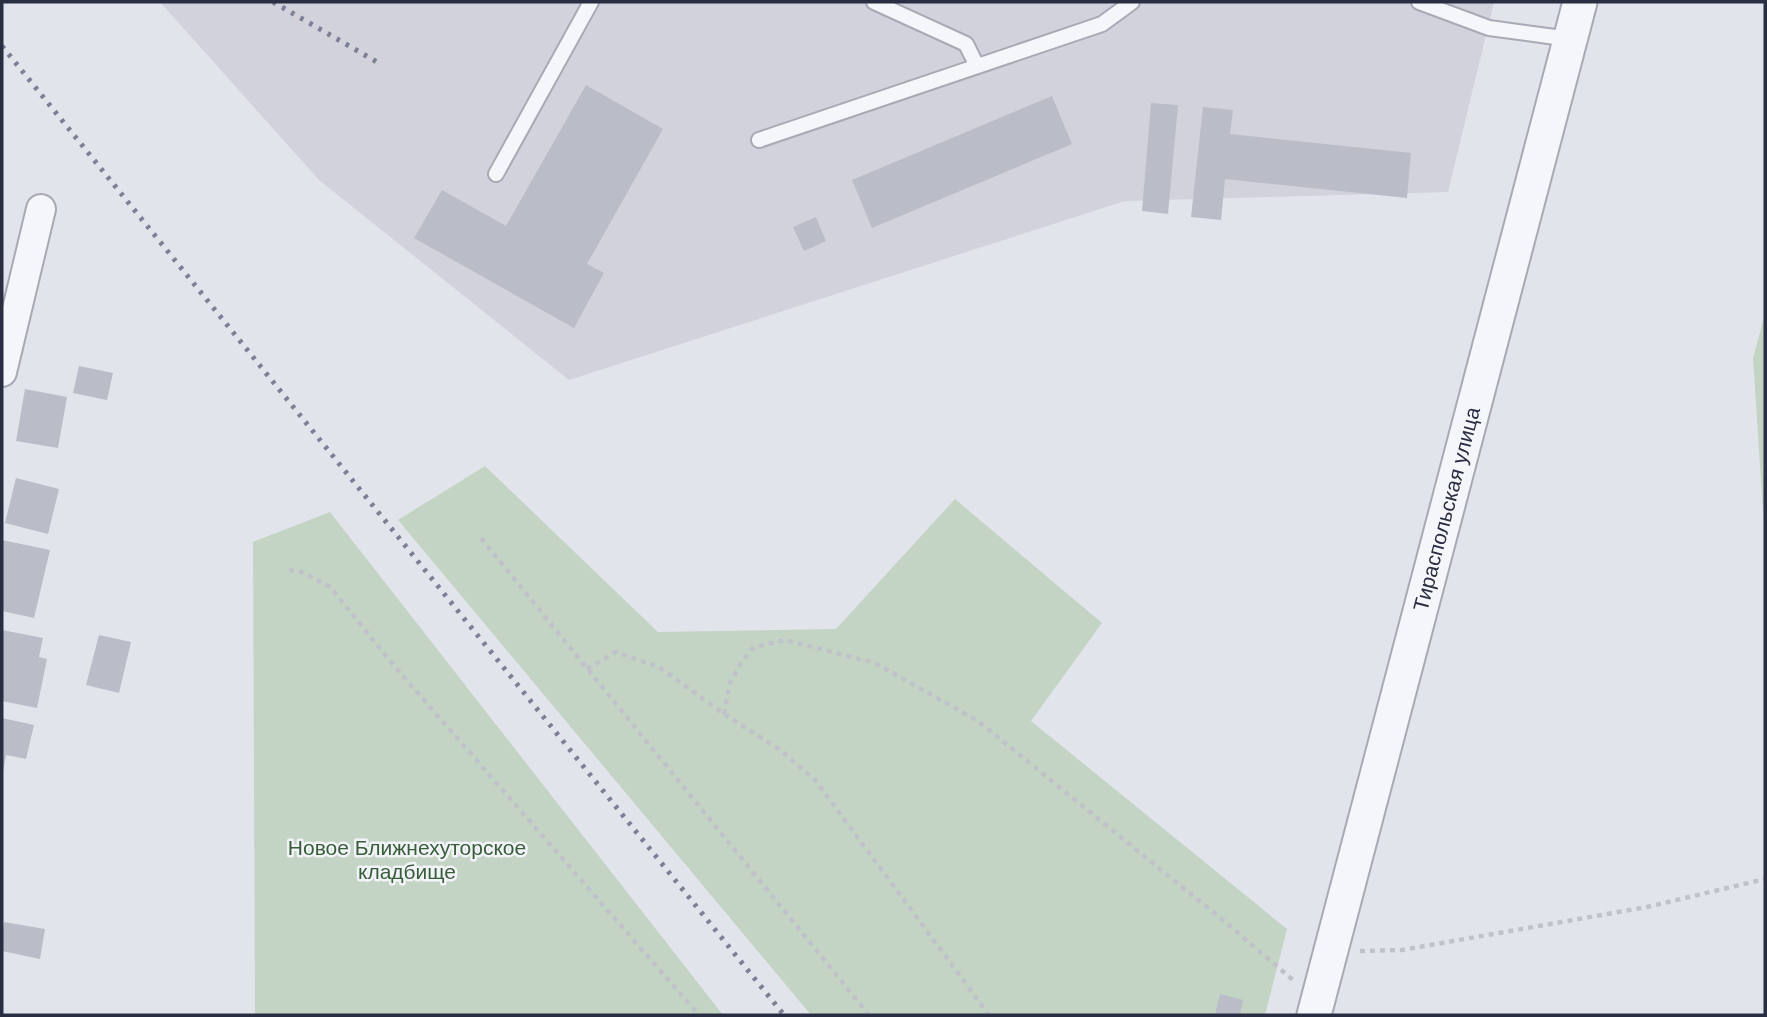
<svg xmlns="http://www.w3.org/2000/svg" width="1767" height="1017" viewBox="0 0 1767 1017" font-family="Helvetica,sans-serif">
  <style>
    .built { fill: #d1d2dc }
    .green { fill: #c4d4c4 }
    .building { fill: #babcc7 }
    .lines { fill: none; stroke-linecap: round; stroke-linejoin: round }
    .service-casing { stroke: #a7aab5; stroke-width: 18 }
    .minor-casing { stroke: #a7aab5; stroke-width: 32 }
    .tertiary-casing { stroke: #a7aab5; stroke-width: 37 }
    .path { stroke: #c0c2c9; stroke-width: 4.5; stroke-dasharray: 5 5; stroke-linecap: butt }
    .service { stroke: #f5f6f9; stroke-width: 14 }
    .minor { stroke: #f5f6f9; stroke-width: 28 }
    .tertiary { stroke: #f5f6f9; stroke-width: 33 }
    .rail { stroke: #7c8094; stroke-width: 5; stroke-dasharray: 3.5 7; stroke-linecap: butt }
    .labels { text-anchor: middle; stroke-width: 5; stroke-linejoin: round; paint-order: stroke }
    .street-label { font-size: 21px; fill: #2a2e42; stroke: #f2f3f8 }
    .park-label { font-size: 21px; fill: #385e39; stroke: #f2f3f8 }
  </style>
  <rect width="100%" height="100%" fill="#e2e4eb"/>
  <path class="built" d="M160,2H1494L1448,192L1125,201L569,380L319,180Z"/>
  <g class="green">
    <path d="M1765,314V542L1753,358Z"/>
    <path d="M485,466L658,632L836,629L955,499L1102,623L1031,721L1287,929L1265,1015H811L398,520Z"/>
    <path d="M330,512L723,1015H255L253,542Z"/>
  </g>
  <g class="building">
    <path d="M586,85L663,129L587,264L604,273L574,328L414,238L442,190L506,226Z"/>
    <path d="M1052,96L1072,144L872,228L852,180Z"/>
    <path d="M1151,103L1178,105L1168,214L1142,211Z"/>
    <path d="M1203,107L1233,110L1230,134L1411,153L1407,198L1225,179L1221,220L1191,217Z"/>
    <path d="M816,217L826,241L804,251L793,227Z"/>
    <path d="M79,366L113,373L107,400L73,393Z"/>
    <path d="M25,389L67,397L58,448L16,441Z"/>
    <path d="M16,478L59,489L48,534L5,523Z"/>
    <path d="M2,540L50,550L34,618L2,611Z"/>
    <path d="M2,630L43,638L39,657L47,659L37,708L2,701Z"/>
    <path d="M99,635L131,642L119,693L86,685Z"/>
    <path d="M2,718L34,725L26,759L6,755L3,772Z"/>
    <path d="M4,922L45,929L40,959L2,951V936Z"/>
    <path d="M1220,994L1243,1000L1240,1015H1215Z"/>
  </g>
  <g class="lines">
    <defs>
      <g id="service">
        <path d="M874,2L966,44L977,66"/>
        <path d="M1419,2L1489,28L1570,39"/>
        <path d="M759,140L1102,24L1132,2"/>
        <path d="M496,174L591,2"/>
      </g>
      <path id="minor" d="M2,372L41,209"/>
      <g id="tertiary">
        <path id="s1" d="M1314,1015L1580,2"/>
      </g>
    </defs>
    <use href="#service" class="service-casing"/>
    <use href="#minor" class="minor-casing"/>
    <use href="#tertiary" class="tertiary-casing"/>
    <g class="path">
      <path d="M481,538L869,1015"/>
      <path d="M289,570L302,572L330,587L396,668L699,1015"/>
      <path d="M587,669L616,652L659,667L724,714L779,749L815,780L989,1015"/>
      <path d="M724,714L730,683L741,663L754,647L786,640L875,663L978,721L1224,921L1293,980"/>
      <path d="M1360,951L1402,950L1647,907L1765,879"/>
    </g>
    <use href="#service" class="service"/>
    <use href="#minor" class="minor"/>
    <use href="#tertiary" class="tertiary"/>
    <g class="rail">
      <path d="M273,2L377,62"/>
      <path d="M2,46L784,1015"/>
    </g>
  </g>
  <g class="labels">
    <g class="street-label">
      <text dy="7" stroke="none"><textPath href="#s1" startOffset="523">Тираспольская улица</textPath></text>
    </g>
    <g class="park-label">
      <text x="407" y="855">Новое Ближнехуторское<tspan x="407" dy="24">кладбище</tspan></text>
    </g>
  </g>
  <rect width="1767" height="1017" fill="none" stroke="#2a2e42" stroke-width="7"/>
</svg>
